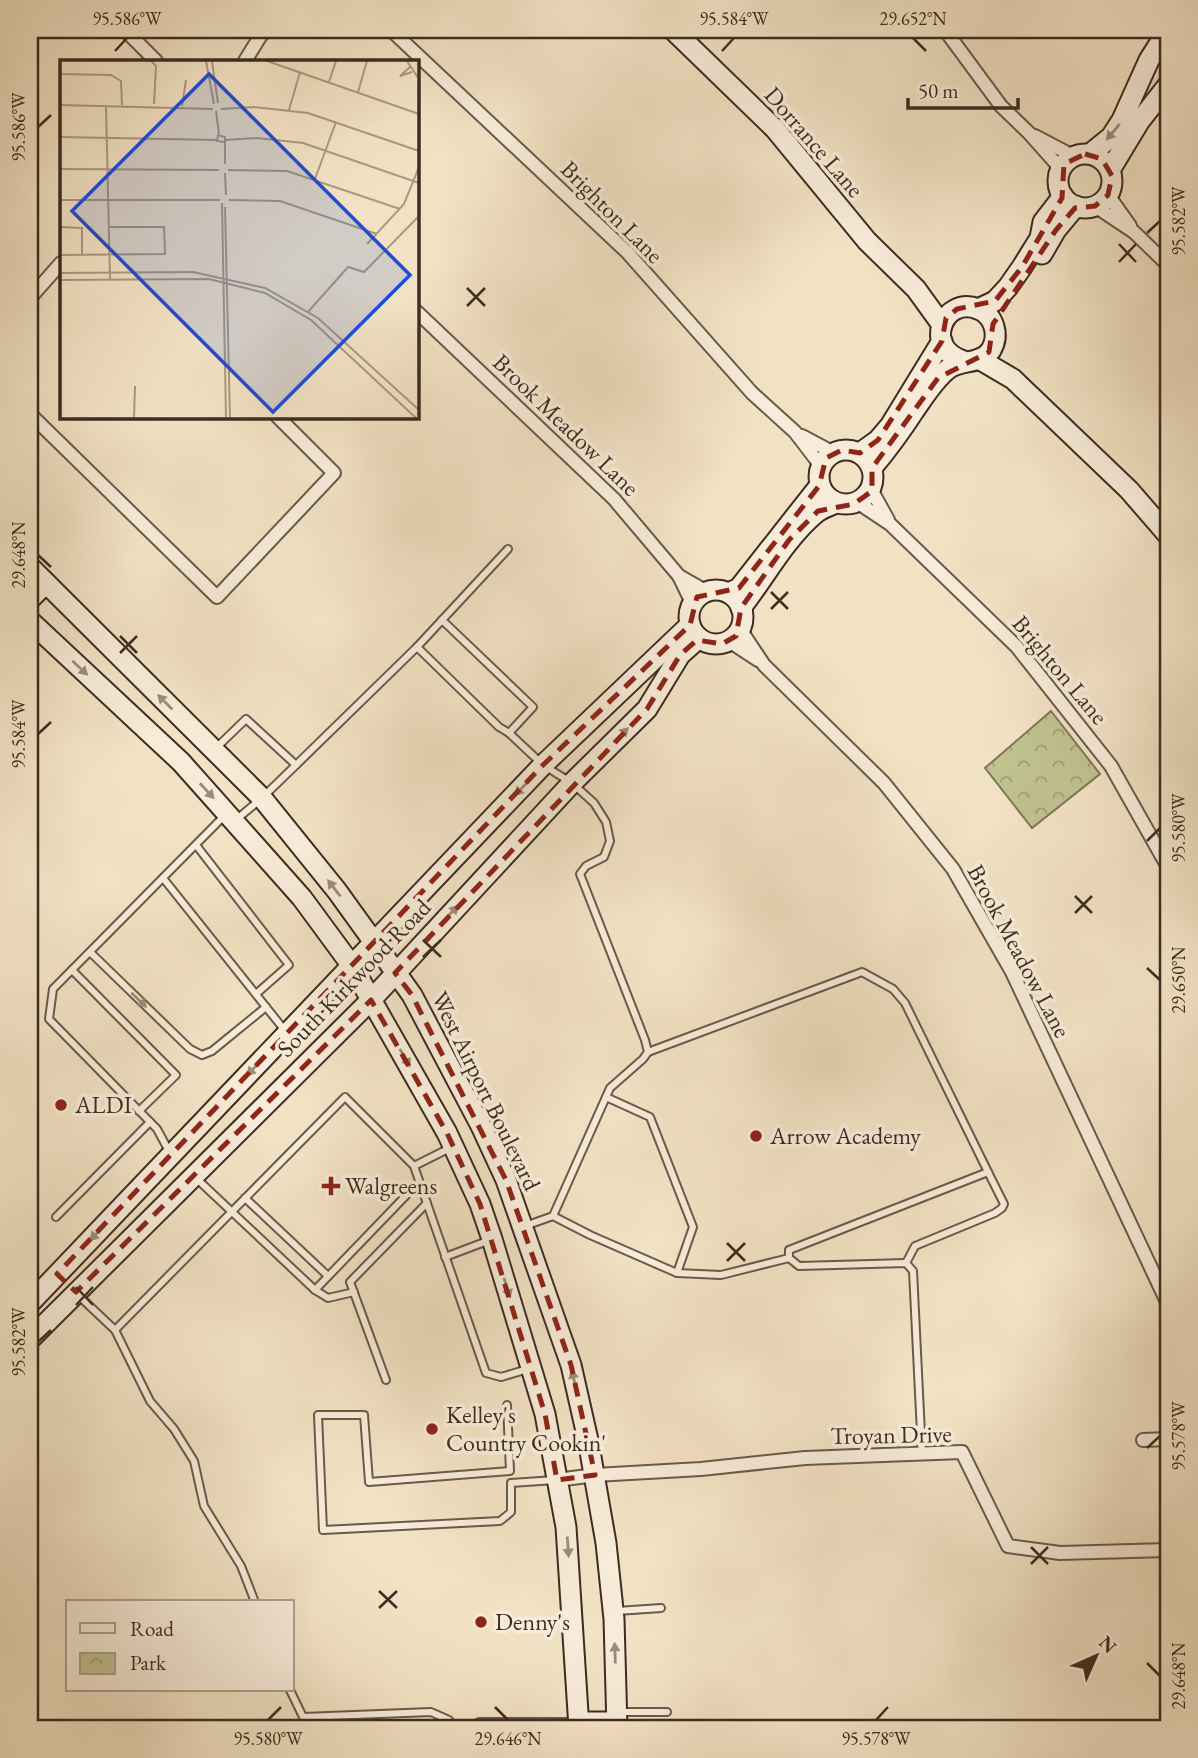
<svg xmlns="http://www.w3.org/2000/svg" width="1198" height="1758" viewBox="0 0 1198 1758" font-family="'EB Garamond',serif">
  <style>
    .park { fill: url(#park-crowns); stroke: #7e7758; stroke-width: 2 }
    .lines { fill: none; stroke-linecap: round; stroke-linejoin: round }
    .lane-casing { stroke: #6a5a49; stroke-width: 10 }
    .street-casing { stroke: #6a5a49; stroke-width: 16 }
    .secondary-casing { stroke: #3d2c20; stroke-width: 23 }
    .lane { stroke: #f7ecd9; stroke-width: 6 }
    .street { stroke: #f7ecd9; stroke-width: 12 }
    .secondary { stroke: #f7ecd9; stroke-width: 19 }
    .oneway { fill: #9a8c7c }
    .marked { fill: none; stroke: #8f2418; stroke-width: 5; stroke-dasharray: 14 9; stroke-linejoin: round }
    .ticks { fill: none; stroke: #3d2c20; stroke-width: 2.5 }
    .poi-dot { fill: #8f2418; stroke: #f7ecd9; stroke-width: 2.5 }
    .labels { text-anchor: middle; stroke-width: 7; stroke-linejoin: round; paint-order: stroke }
    .street-label { font-size: 24px; fill: #3d2c20; stroke: #f7ecd9 }
    .poi-label { font-size: 24px; fill: #3d2c20; stroke: #f7ecd9; text-anchor: start }
    .inset-road { fill: none; stroke: #aa9982; stroke-width: 2 }
    .view { fill: #1d4ed8; fill-opacity: 0.15; stroke: #1d4ed8; stroke-width: 3.5 }
    .inset-edge { fill: none; stroke: #3d2c20; stroke-width: 3.5 }
    .neatline { fill: none; stroke: #3d2c20; stroke-width: 2.5 }
    .ticks-label { font-size: 18px; text-anchor: middle; fill: #3d2c20 }
  </style>
  <defs>
    <pattern id="park-crowns" width="20" height="18" patternUnits="userSpaceOnUse" patternTransform="scale(1.75)"><rect width="20" height="18" fill="#c0c290"/><path d="M2 6a3 3 0 1 1 6 0M12 15a3 3 0 1 1 6 0" fill="none" stroke="#9d9e75"/></pattern>
  </defs>
  <rect width="100%" height="100%" fill="#f2e2c4"/>
  <filter id="stains"><feTurbulence type="fractalNoise" baseFrequency=".00286" numOctaves="4"/><feColorMatrix values="0 0 0 0 .2 0 0 0 0 .09 0 0 0 0 .02 0 0 0 .5 -.17"/></filter>
  <radialGradient id="worn" r=".72"><stop offset=".6" stop-color="#630" stop-opacity="0"/><stop offset="1" stop-color="#630" stop-opacity=".3"/></radialGradient>
  <path class="park" d="M1051,711L1100,774L1032,828L985,768Z"/>
  <g class="lines">
    <defs>
      <g id="lane">
        <path d="M442,620L533,707L509,733"/>
        <path d="M417,647L508,549"/>
        <path d="M215,749L246,719L296,765L262,798L237,819"/>
        <path d="M296,765L417,647L499,727L509,733L543,765L572,783L594,803L606,822L610,841L604,857L586,866L580,874L645,1040L648,1052L643,1059L610,1088L553,1216L525,1226"/>
        <path d="M196,845L289,965L256,994"/>
        <path d="M163,878L286,1032"/>
        <path d="M90,952L190,1049L202,1055L212,1051L266,1007"/>
        <path d="M72,970L176,1075L139,1111"/>
        <path d="M648,1052L862,972L893,989L905,1003L988,1172L789,1250V1258"/>
        <path d="M606,1097L650,1117L693,1227L677,1273"/>
        <path d="M170,1153L157,1129L49,1019L53,989L226,814"/>
        <path d="M414,1166L450,1148"/>
        <path d="M197,1179L315,1290L328,1298L354,1292"/>
        <path d="M245,1198L328,1276"/>
        <path d="M553,1216L590,1235L677,1273L721,1275L789,1258L799,1266L906,1263L913,1271L922,1454"/>
        <path d="M56,1217L150,1122"/>
        <path d="M445,1257L490,1240"/>
        <path d="M906,1263L915,1246L995,1213L1002,1208L1004,1204L988,1172"/>
        <path d="M315,1290L419,1182"/>
        <path d="M79,1296L115,1330L150,1401L174,1429L194,1461L204,1506L241,1566L255,1602"/>
        <path d="M115,1330L345,1097L414,1166L486,1373L501,1377L528,1369"/>
        <path d="M386,1380L350,1282L427,1203"/>
        <path d="M507,1405L510,1471L369,1482L364,1415H318L323,1530L500,1521L511,1512V1483L555,1480"/>
        <path d="M617,1611L661,1608"/>
        <path d="M290,1690L303,1717L431,1712L449,1720L455,1728"/>
        <path d="M619,1712H667"/>
        <path d="M470,1728L479,1722H577"/>
      </g>
      <g id="street">
        <path d="M125,30L156,61"/>
        <path d="M391,30L627,252L752,393L795,432L821,466"/>
        <path d="M945,30L1001,106L1029,133L1061,169"/>
        <path d="M245,61L261,35L267,30"/>
        <path d="M1035,136L1073,156"/>
        <path d="M1108,195L1130,226"/>
        <path d="M1095,206L1134,232L1168,265"/>
        <path d="M30,298L61,263"/>
        <path d="M416,311L614,499L679,576L692,603"/>
        <path d="M30,414L217,597L334,473L277,416"/>
        <path d="M802,436L834,453"/>
        <path d="M872,491L888,520"/>
        <path d="M857,502L890,524L1017,647L1111,766L1168,867"/>
        <path d="M679,576L707,592"/>
        <path d="M740,629L764,665L884,783L953,869L1012,972L1168,1304"/>
        <path d="M729,641L758,660"/>
        <path d="M1143,1440L1168,1439"/>
        <path d="M557,1480L595,1475L701,1469L805,1458L962,1452L1008,1546L1060,1553L1168,1550"/>
      </g>
      <g id="secondary">
        <path d="M673,30L775,129L867,241L916,289L942,325"/>
        <path d="M1090,154L1111,137L1122,120L1149,60L1168,30"/>
        <circle cx="1085" cy="181" r="27"/>
        <path d="M1110,170L1139,122L1168,85"/>
        <path d="M1042,254L1056,230L1076,206"/>
        <path d="M978,309L995,301L1008,287L1022,267L1040,238L1043,222L1063,196"/>
        <path d="M979,359L1013,379L1129,490L1168,535"/>
        <circle cx="846" cy="477" r="27"/>
        <path d="M860,453L878,440L890,426L942,341"/>
        <path d="M872,468C887,450 901,431 914,411C924,397 934,380 948,369C961,359 981,365 991,350C1000,335 994,315 978,309C944,295 921,348 964,361"/>
        <path d="M30,567L262,798L337,891L412,995L481,1126L506,1180L571,1365L588,1440L606,1543L614,1619L617,1728"/>
        <circle cx="716" cy="617" r="27"/>
        <path d="M729,593L739,588L820,485"/>
        <path d="M30,599L46,583"/>
        <path d="M741,608C766,576 785,539 816,513C822,508 830,506 836,503"/>
        <path d="M30,621L181,762L302,898L352,966L447,1133L480,1204L492,1239L545,1414L566,1527L579,1728"/>
        <path d="M30,1303L543,765L690,625"/>
        <path d="M30,1339L371,1000L572,783L647,709L680,655L699,638"/>
        <path d="M579,1722H617"/>
      </g>
    </defs>
    <use href="#lane" class="lane-casing"/>
    <use href="#street" class="street-casing"/>
    <use href="#secondary" class="secondary-casing"/>
    <use href="#lane" class="lane"/>
    <use href="#street" class="street"/>
    <use href="#secondary" class="secondary"/>
  </g>
  <defs><path id="oneway-solid" d="M-6-.8H1V-3.2L6.5 0L1 3.2V.8H-6Z" transform="scale(1.75)"/></defs>
  <g class="oneway">
    <use href="#oneway-solid" transform="translate(1113 132) rotate(130)"/>
    <use href="#oneway-solid" transform="translate(80 668) rotate(43)"/>
    <use href="#oneway-solid" transform="translate(165 702) rotate(-135)"/>
    <use href="#oneway-solid" transform="translate(621 735) rotate(-45)"/>
    <use href="#oneway-solid" transform="translate(522 788) rotate(133)"/>
    <use href="#oneway-solid" transform="translate(207 791) rotate(47)"/>
    <use href="#oneway-solid" transform="translate(334 888) rotate(-128)"/>
    <use href="#oneway-solid" transform="translate(451 913) rotate(-47)"/>
    <use href="#oneway-solid" transform="translate(139 1000) rotate(44)"/>
    <use href="#oneway-solid" transform="translate(405 1058) rotate(60)"/>
    <use href="#oneway-solid" transform="translate(254 1068) rotate(134)"/>
    <use href="#oneway-solid" transform="translate(97 1233) rotate(134)"/>
    <use href="#oneway-solid" transform="translate(507 1288) rotate(73)"/>
    <use href="#oneway-solid" transform="translate(574 1380) rotate(-103)"/>
    <use href="#oneway-solid" transform="translate(568 1547) rotate(86)"/>
    <use href="#oneway-solid" transform="translate(615 1653) rotate(-92)"/>
  </g>
  <path class="marked" d="M1085,154L1102,159L1112,176L1108,195L1095,206L1075,208L1056,230L993,324L989,352L938,378L872,468V491L854,504L818,511L789,540L741,608L736,636L722,644L697,640L680,655L647,709L395,973L412,995L506,1180L571,1365L595,1475L557,1480L545,1414L480,1204L447,1133L371,1000L76,1292L57,1274L543,765L690,625L697,597L739,588L819,486L826,458L842,450L860,453L878,440L942,341L946,318L957,309L995,301L1022,267L1062,198L1064,164Z"/>
  <path class="ticks" d="M913,38L926,51M115,51L127,38M722,51L734,38M38,127L51,115M1147,233L1160,221M1119,244L1136,262M1119,262L1136,244M467,288L485,306M467,306L485,288M38,555L51,567M771,592L788,609M771,609L788,592M120,636L137,653M120,653L137,636M38,734L51,722M1147,841L1160,828M1075,896L1092,913M1075,913L1092,896M423,940L441,957M423,957L441,940M1147,968L1160,980M727,1243L745,1261M727,1261L745,1243M76,1287L93,1305M76,1305L93,1287M38,1342L51,1330M1147,1448L1160,1436M1031,1547L1048,1564M1031,1564L1048,1547M379,1591L397,1608M379,1608L397,1591M1147,1663L1160,1676M495,1707L508,1720M268,1720L281,1707M876,1720L888,1707"/>
  <g class="poi-dot">
    <circle cx="61" cy="1105" r="7"/>
    <circle cx="756" cy="1136" r="7"/>
    <path d="M327.5 1175.5h7v7h7v7h-7v7h-7v-7h-7v-7h7z"/>
    <circle cx="432" cy="1429" r="7"/>
    <circle cx="481" cy="1622" r="7"/>
  </g>
  <g class="labels">
    <g class="street-label">
      <text transform="translate(814 142) rotate(49)" y="8">Dorrance Lane</text>
      <text transform="translate(612 212) rotate(45)" y="8">Brighton Lane</text>
      <text transform="translate(566 425) rotate(44)" y="8">Brook Meadow Lane</text>
      <text transform="translate(1060 670) rotate(50)" y="8">Brighton Lane</text>
      <text transform="translate(1019 951) rotate(62)" y="8">Brook Meadow Lane</text>
      <text transform="translate(354 978) rotate(-46)" y="8">South Kirkwood Road</text>
      <text transform="translate(486 1091) rotate(64)" y="8">West Airport Boulevard</text>
      <text transform="translate(891 1435) rotate(-1)" y="8">Troyan Drive</text>
    </g>
    <g class="poi-label">
      <text x="75" y="1113">ALDI</text>
      <text x="770" y="1144">Arrow Academy</text>
      <text x="345" y="1194">Walgreens</text>
      <text x="446" y="1423">Kelley's<tspan x="446" dy="28">Country Cookin'</tspan></text>
      <text x="495" y="1630">Denny's</text>
    </g>
  </g>
  <g transform="translate(60 60)">
    <rect width="359" height="359" fill="#f2e2c4"/>
    <path class="inset-road" d="M91,1L96,6L94,44M146,1L154,44M152,1L158,43M207,1L359,54M347,1L359,19M350,7L340,16L352,12M0,14L51,15L61,21L62,45M269,22L276,1M298,32L307,1M0,45L153,49M46,46L50,219M122,46L126,20M161,49L193,47L248,53L359,91M229,50L240,12M156,51L159,74M0,77L157,80M165,80L197,78L243,83L359,123M164,82L157,81L158,75L165,77V104M0,109L159,110M168,110L227,111L340,149M165,113L166,135M255,119L276,62M0,140H160M169,140L220,141L317,174M162,143L166,358M165,147L170,358M0,167L22,168V195M307,184L344,144L359,107M0,195L105,194L104,167H49M0,213L133,212L205,228L258,258L359,350M0,220L149,219L205,233L251,260L356,358M248,252L288,207L304,212L359,156M74,358L75,326"/>
    <path class="view" d="M149,14L350,215L213,352L12,151Z"/>
    <rect width="359" height="359" class="inset-edge"/>
  </g>
  <rect width="1198" height="1758" fill="none" stroke="#f2e2c4" stroke-width="77"/>
  <rect x="66" y="1600" width="228" height="91" fill="#f7ecd9" stroke="#ad9f8f" stroke-width="2"/>
  <rect x="80" y="1623" width="35" height="10" fill="#f7ecd9" stroke="#ad9f8f" stroke-width="2"/>
  <text x="130" y="1636" font-size="21" fill="#3d2c20">Road</text>
  <rect x="80" y="1653" width="35" height="21" fill="url(#park-crowns)" stroke="#ad9f8f" stroke-width="2"/>
  <text x="130" y="1670" font-size="21" fill="#3d2c20">Park</text>
  <g transform="translate(1096 1656) rotate(45)" stroke="#f7ecd9" stroke-width="5" paint-order="stroke">
  <path d="M0-5L12 26L0 18L-12 26Z" fill="#3d2c20"/>
  <text y="-10" font-size="19" font-weight="bold" text-anchor="middle" fill="#3d2c20">N</text>
  </g>
  <path d="M908 98v10h110v-10" fill="none" stroke="#3d2c20" stroke-width="3.5"/>
  <text x="918" y="98" font-size="21" fill="#3d2c20" stroke="#f7ecd9" stroke-width="5" paint-order="stroke">50 m</text>
  <rect x="38" y="38" width="1122" height="1682" class="neatline"/>
  <g class="ticks-label">
    <text x="127" y="25">95.586°W</text>
    <text x="734" y="25">95.584°W</text>
    <text x="913" y="25">29.652°N</text>
    <text transform="translate(19 127) rotate(-90)" y="6">95.586°W</text>
    <text transform="translate(1179 221) rotate(-90)" y="6">95.582°W</text>
    <text transform="translate(19 555) rotate(-90)" y="6">29.648°N</text>
    <text transform="translate(19 734) rotate(-90)" y="6">95.584°W</text>
    <text transform="translate(1179 828) rotate(-90)" y="6">95.580°W</text>
    <text transform="translate(1179 980) rotate(-90)" y="6">29.650°N</text>
    <text transform="translate(19 1342) rotate(-90)" y="6">95.582°W</text>
    <text transform="translate(1179 1436) rotate(-90)" y="6">95.578°W</text>
    <text transform="translate(1179 1676) rotate(-90)" y="6">29.648°N</text>
    <text x="268" y="1745">95.580°W</text>
    <text x="508" y="1745">29.646°N</text>
    <text x="876" y="1745">95.578°W</text>
  </g>
  <rect width="100%" height="100%" filter="url(#stains)"/>
  <rect width="100%" height="100%" fill="url(#worn)"/>
</svg>
